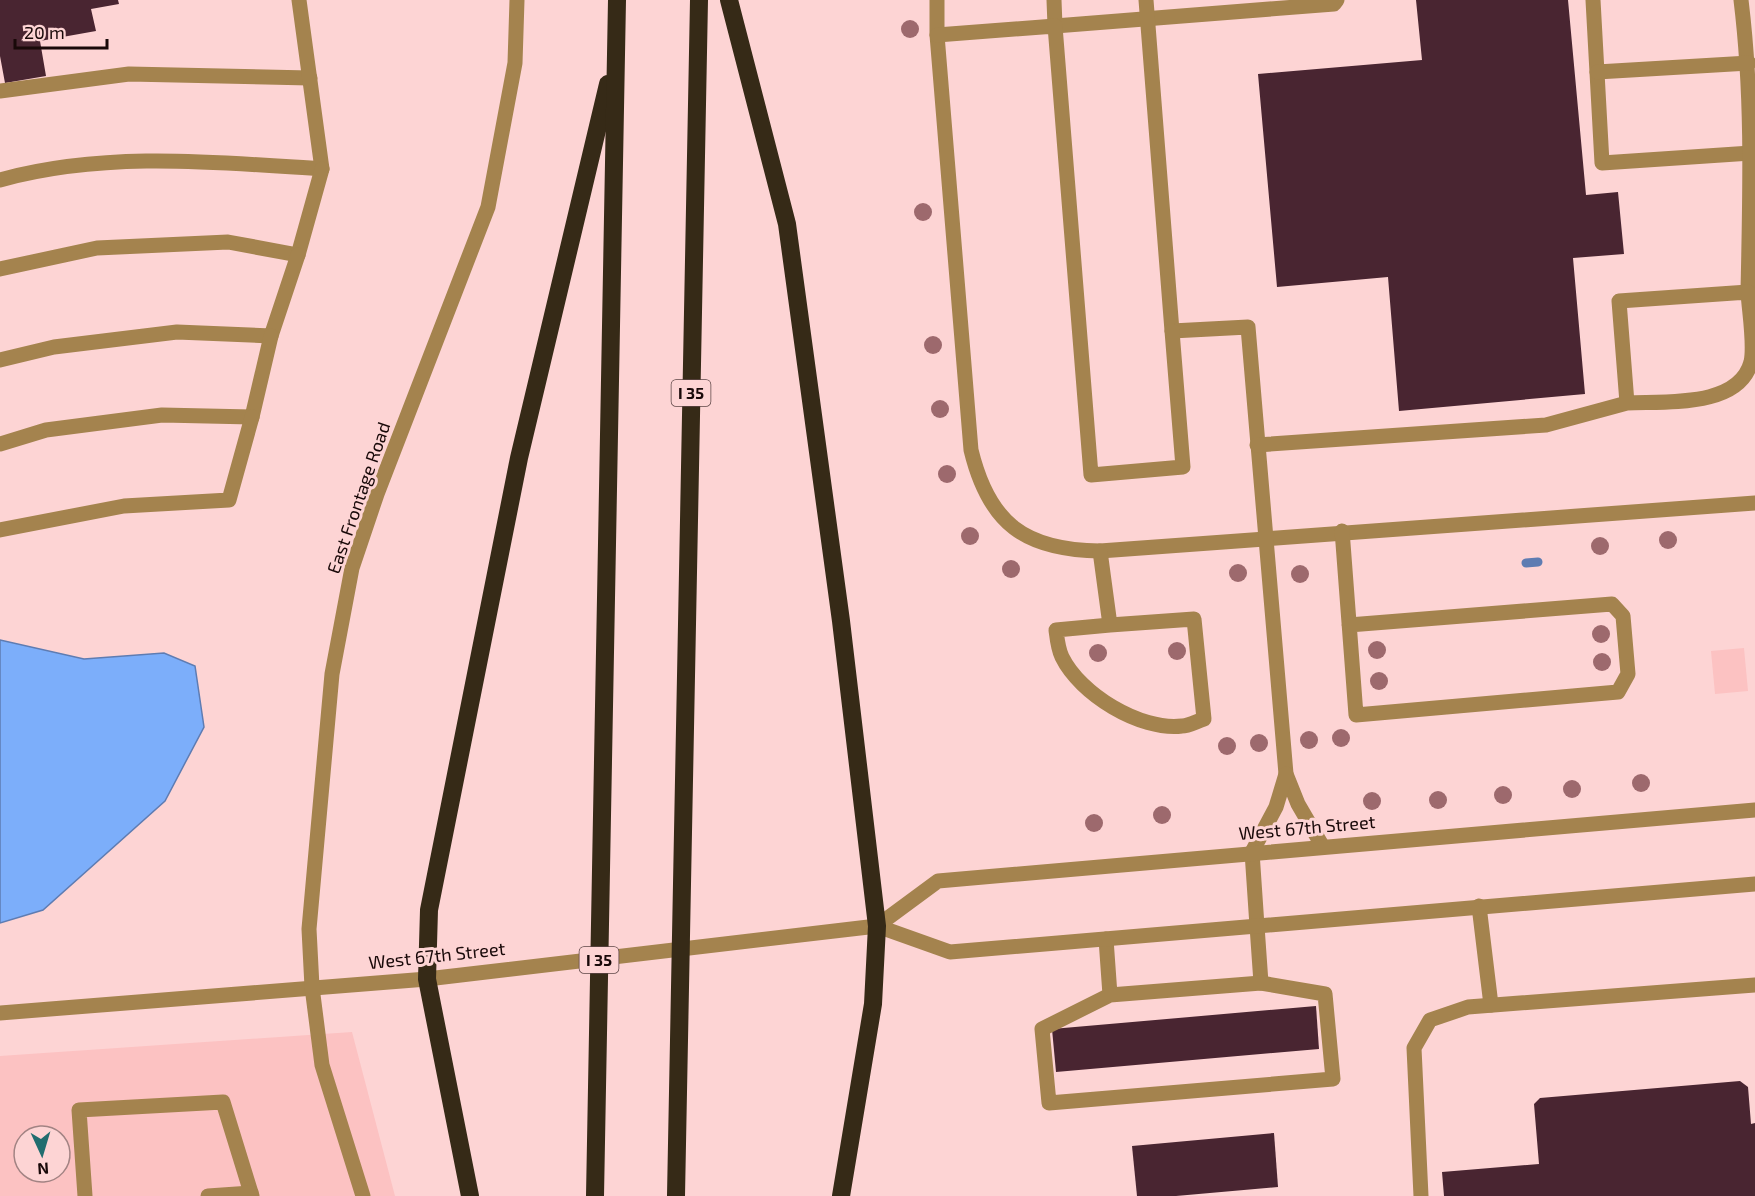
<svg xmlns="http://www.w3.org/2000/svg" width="1755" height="1196" viewBox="0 0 1755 1196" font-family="'Exo 2',sans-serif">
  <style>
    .built { fill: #fcc2c2; fill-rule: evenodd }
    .water { fill: #7caefa; stroke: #5e7cb2; stroke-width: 1.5 }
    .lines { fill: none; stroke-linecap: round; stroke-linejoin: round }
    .stream { stroke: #5e7cb2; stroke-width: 9 }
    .building { fill: #492531 }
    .service { stroke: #a4834e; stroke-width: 15 }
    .tertiary { stroke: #a4834e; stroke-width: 15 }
    .motorway { stroke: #362a17; stroke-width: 18 }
    .tree { fill: #9d696d }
    .labels { text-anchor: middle; stroke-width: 6; stroke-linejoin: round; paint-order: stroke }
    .shield { fill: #fdd4d4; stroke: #5d4646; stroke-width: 1.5 }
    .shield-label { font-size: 16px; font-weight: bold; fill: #190909 }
    .street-label { font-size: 18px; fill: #190909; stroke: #fdd4d4 }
  </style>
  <rect width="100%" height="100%" fill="#fdd4d4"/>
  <g class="built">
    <path d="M1744,648L1748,691L1715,694L1711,651Z"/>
    <path d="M352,1032L395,1196H0V1056ZM24,1136H60V1172H24Z"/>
  </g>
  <path class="water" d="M0,640L84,659L164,653L195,666L204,727L165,801L43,910L0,923Z"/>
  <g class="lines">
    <path class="stream" d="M1526,563L1538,562"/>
  </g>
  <g class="building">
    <path d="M0,0H118L119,4L91,9L96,31L40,41L46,76L5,83L0,56Z"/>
    <path d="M1416,0H1568L1586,195L1618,192L1624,254L1573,258L1585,394L1399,411L1388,277L1277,287L1258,74L1422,60Z"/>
    <path d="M1316,1006L1319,1049L1056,1072L1052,1029Z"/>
    <path d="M1740,1081L1748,1087L1751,1124L1755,1123V1196H1444L1442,1172L1539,1164L1534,1104L1540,1098Z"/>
    <path d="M1274,1133L1278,1187L1176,1196H1137L1132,1146Z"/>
  </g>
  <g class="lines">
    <g class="service">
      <path d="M937,0V35L971,450C989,524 1025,550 1100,551L1755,503"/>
      <path d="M1054,0L1055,26L1334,4L1337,0"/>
      <path d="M1146,0L1172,331L1248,327L1286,774L1298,804L1323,847"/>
      <path d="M1593,0L1602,163L1751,153"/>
      <path d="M1741,0C1753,97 1750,194 1748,292"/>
      <path d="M937,35L1055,26L1091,475L1183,467L1172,331"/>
      <path d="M1597,72L1749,63"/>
      <path d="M0,91L129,74L310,78"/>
      <path d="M0,180C105,151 215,162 322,169L299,0"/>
      <path d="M0,269L97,248L228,242L298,255L322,169"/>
      <path d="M0,360L54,347L177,332L271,336L298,255"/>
      <path d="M0,444L46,430L162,415L252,417L271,336"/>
      <path d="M1257,445L1546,425L1627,403L1619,301L1748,292C1749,311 1755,345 1751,362C1739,408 1665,401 1627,403"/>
      <path d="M0,530L124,506L229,500L252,417"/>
      <path d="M1342,531C1347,592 1351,653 1356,715L1618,692L1628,674L1623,616L1612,604L1349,625"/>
      <path d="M1100,551L1110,625L1056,630C1057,638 1058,649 1062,657C1080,694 1140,731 1182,726C1189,726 1197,721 1204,719L1194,619L1110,625"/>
      <path d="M1252,852L1276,807L1286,774"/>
      <path d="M1479,906L1491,1005"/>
      <path d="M1257,926L1261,983"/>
      <path d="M1106,939L1110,995L1261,983L1325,994L1333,1079L1049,1103L1042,1029L1110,995"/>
      <path d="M85,1196L79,1110L223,1102L252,1196"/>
      <path d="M208,1196L251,1193"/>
      <path d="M1421,1196L1414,1048L1430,1020L1468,1007L1755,985"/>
    </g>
    <g class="tertiary">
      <path d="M1252,852L1257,926"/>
      <path d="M877,926L938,881L1755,810"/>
      <path d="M0,1013L427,979L877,926L950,952L1755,884"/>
      <path d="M363,1196L322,1065L312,987L309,929L332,674L352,568L377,494L488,207L515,63L517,0"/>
    </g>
    <g class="motorway">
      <path d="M729,0L787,224L841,621L877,926L873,1004L841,1196"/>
      <path d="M470,1196L427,979L429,910L519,458L608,84"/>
      <path d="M595,1196L617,0"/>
      <path d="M676,1196L699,0"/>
    </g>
  </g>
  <g class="tree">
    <circle cx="910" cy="29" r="9"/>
    <circle cx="923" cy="212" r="9"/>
    <circle cx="933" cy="345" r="9"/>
    <circle cx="940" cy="409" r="9"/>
    <circle cx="947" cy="474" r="9"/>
    <circle cx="970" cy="536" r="9"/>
    <circle cx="1668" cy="540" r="9"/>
    <circle cx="1600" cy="546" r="9"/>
    <circle cx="1011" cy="569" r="9"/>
    <circle cx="1238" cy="573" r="9"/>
    <circle cx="1300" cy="574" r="9"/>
    <circle cx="1601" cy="634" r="9"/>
    <circle cx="1377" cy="650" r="9"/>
    <circle cx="1177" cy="651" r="9"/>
    <circle cx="1098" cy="653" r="9"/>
    <circle cx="1602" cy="662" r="9"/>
    <circle cx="1379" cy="681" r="9"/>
    <circle cx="1341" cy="738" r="9"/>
    <circle cx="1309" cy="740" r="9"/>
    <circle cx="1259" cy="743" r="9"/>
    <circle cx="1227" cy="746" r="9"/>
    <circle cx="1641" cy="783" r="9"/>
    <circle cx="1572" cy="789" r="9"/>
    <circle cx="1503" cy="795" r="9"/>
    <circle cx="1438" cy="800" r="9"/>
    <circle cx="1372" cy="801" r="9"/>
    <circle cx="1162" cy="815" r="9"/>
    <circle cx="1094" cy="823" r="9"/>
  </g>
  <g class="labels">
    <g class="shield">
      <rect x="671.5" y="380" width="39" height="26" rx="4.5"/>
      <rect x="579.5" y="947" width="39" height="26" rx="4.5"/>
    </g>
    <g class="shield-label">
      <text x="691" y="399">I 35</text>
      <text x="599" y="966">I 35</text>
    </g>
    <g class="street-label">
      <text transform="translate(359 498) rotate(-71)" y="6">East Frontage Road</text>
      <text transform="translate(1307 828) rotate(-5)" y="6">West 67th Street</text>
      <text transform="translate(437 956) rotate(-6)" y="6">West 67th Street</text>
    </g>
  </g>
  <g transform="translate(42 1154) rotate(176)"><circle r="28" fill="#fdd4d4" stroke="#a28383" stroke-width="1.5"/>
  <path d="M0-4.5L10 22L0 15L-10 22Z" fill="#216d6f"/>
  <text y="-9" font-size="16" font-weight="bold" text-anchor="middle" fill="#190909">N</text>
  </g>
  <path d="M15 39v9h92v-9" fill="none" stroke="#190909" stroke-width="3"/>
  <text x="24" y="39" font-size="18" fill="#190909" stroke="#fdd4d4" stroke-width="4.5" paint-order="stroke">20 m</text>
</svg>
